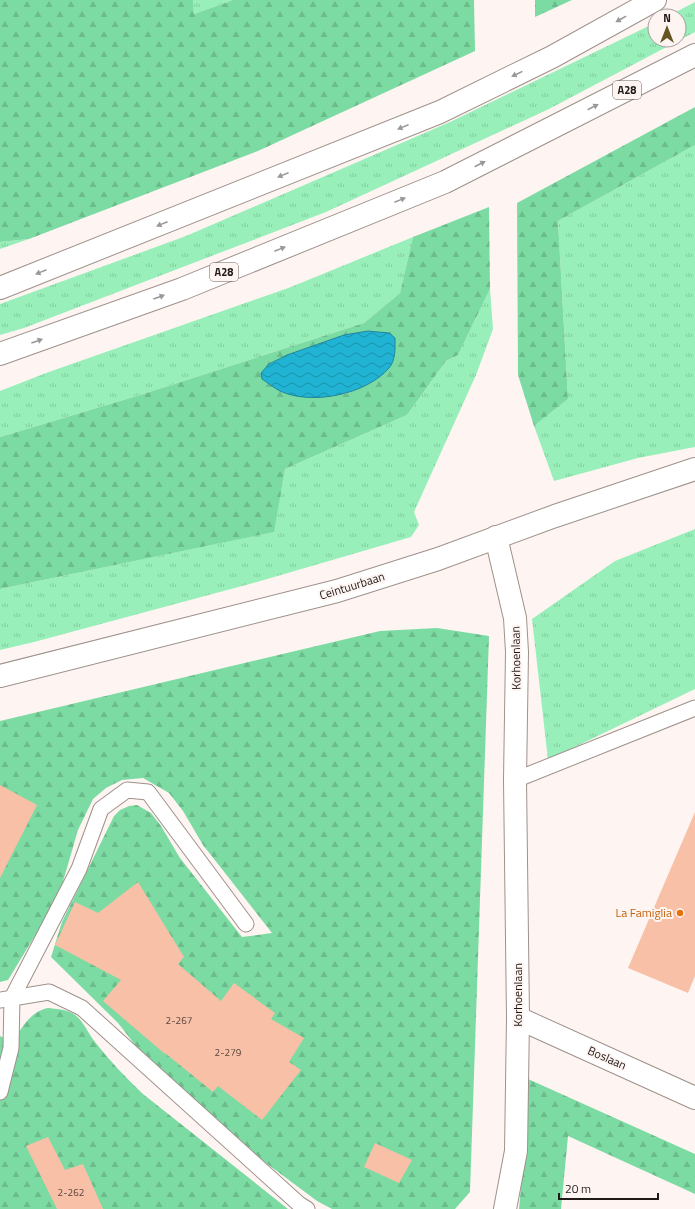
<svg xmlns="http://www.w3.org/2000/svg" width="695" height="1209" viewBox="0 0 695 1209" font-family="'Titillium Web',sans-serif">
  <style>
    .grass { fill: url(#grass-tufts) }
    .forest { fill: url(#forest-firs); fill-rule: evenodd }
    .water { fill: url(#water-waves); stroke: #20859c }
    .building { fill: #f8c0a7 }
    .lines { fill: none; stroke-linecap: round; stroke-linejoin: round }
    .service-casing { stroke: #9e918b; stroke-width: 17 }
    .minor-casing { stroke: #9e918b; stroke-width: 24 }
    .primary-casing { stroke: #9e918b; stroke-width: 24 }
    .motorway-casing { stroke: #9e918b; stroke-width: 24 }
    .service { stroke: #fff; stroke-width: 15 }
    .minor { stroke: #fff; stroke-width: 22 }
    .primary { stroke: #fff; stroke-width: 22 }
    .motorway { stroke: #fff; stroke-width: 22 }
    .oneway { fill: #9a9897 }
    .food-dot { fill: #e8710a; stroke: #fef5f2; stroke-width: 1.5 }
    .labels { text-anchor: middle; stroke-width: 4; stroke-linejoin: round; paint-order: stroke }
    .number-label { font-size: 10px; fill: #55443c }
    .shield { fill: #fef5f2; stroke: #625c59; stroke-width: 1 }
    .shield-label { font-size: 11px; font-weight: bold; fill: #1f1a18 }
    .street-label { font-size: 12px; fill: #1f1a18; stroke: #fef5f2 }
    .food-label { font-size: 12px; fill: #c56008; stroke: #fef5f2; text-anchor: end }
  </style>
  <defs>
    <pattern id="grass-tufts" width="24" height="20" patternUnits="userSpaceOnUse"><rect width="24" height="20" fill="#98efb9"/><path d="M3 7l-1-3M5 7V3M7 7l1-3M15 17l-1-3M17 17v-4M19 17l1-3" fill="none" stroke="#83cc9e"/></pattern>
    <pattern id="forest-firs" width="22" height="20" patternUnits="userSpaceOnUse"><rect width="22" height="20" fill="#7cdba2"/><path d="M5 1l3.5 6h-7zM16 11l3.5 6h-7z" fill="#6bbb8b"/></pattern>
    <pattern id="water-waves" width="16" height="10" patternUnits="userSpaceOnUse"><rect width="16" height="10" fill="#20b3d4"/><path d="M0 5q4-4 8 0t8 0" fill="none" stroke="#1b91ab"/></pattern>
  </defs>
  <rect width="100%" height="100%" fill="#fef5f2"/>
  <g class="grass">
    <path d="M193,0H233L194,14Z"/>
    <path d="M695,2V32L549,109L326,212L24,328L0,335V304L186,236L450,122L655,23V40H679V16H668Z"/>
    <path d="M695,145V447L638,458L554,481L534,426L568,399L558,221Z"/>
    <path d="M413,237L400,293L364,323L140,395L0,437V391L46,373L291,287Z"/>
    <path d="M29,239L0,249V242Z"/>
    <path d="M490,289L493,329L476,375L414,512L419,525L411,537L257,582L34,642L0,650V589L273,532L285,469L407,415L446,361L458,355Z"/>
    <path d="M695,529V689L548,760L532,619L615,561Z"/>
  </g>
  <g class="forest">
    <path d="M0,0H193L194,14L233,0H474L475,51L258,151L29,239L0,242Z"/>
    <path d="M535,0H572L535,17Z"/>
    <path d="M695,107V145L558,221L568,399L534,426L518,375L517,203Z"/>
    <path d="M489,207L490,289L458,355L446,361L407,415L285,469L274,532L0,589V437L140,395L364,323L400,293L413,237ZM368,331L389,333L371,383L345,394L282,392L262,379L269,364L287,355L344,335Z"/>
    <path d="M437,628L489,636L470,1192L455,1209H332L317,1201L258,1157L147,1060L118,1023L51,957L62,922L114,816L120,810L129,806L137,805L151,813L161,826L180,858L242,937L272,933L203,845L183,811L169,793L143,778L122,780L106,788L93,799L78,830L62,885L42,924L8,980L0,982V721L380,631Z"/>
    <path d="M48,1008C56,1009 65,1009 72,1013C83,1019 87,1032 95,1042C110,1061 126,1078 143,1094L288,1209H0V1036L13,1042C21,1028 31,1011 48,1008Z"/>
    <path d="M528,1079L695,1154V1194L568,1136L561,1209H519L528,1111Z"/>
  </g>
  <path class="water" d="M368,331L389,333L395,338C395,347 396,360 389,368C367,394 312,406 280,391C274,388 268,383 262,379L261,373L269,364L287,355L344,335Z"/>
  <g class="building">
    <path d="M0,785L37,805L0,878Z"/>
    <path d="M695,812V976L688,993L628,968Z"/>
    <path d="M138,882L184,957L178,964L221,1001L234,983L275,1013L271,1019L304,1038L289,1062L301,1070L262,1120L218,1086L213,1092L165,1053V1054L103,1001L121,980L55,945L75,902L98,913Z"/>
    <path d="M48,1137L65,1170L83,1164L103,1209H57L26,1146Z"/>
    <path d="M375,1143L412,1160L399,1183L364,1167Z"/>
  </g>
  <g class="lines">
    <defs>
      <g id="service">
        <path d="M515,780L695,708"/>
        <path d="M0,1000L49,992L82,1008L299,1204L307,1209"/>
        <path d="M0,1092L11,1048L12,998L79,869L101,809L127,790L148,792L246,924"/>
      </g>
      <g id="minor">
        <path d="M496,537L515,618L517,652L515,780L518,1018L516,1151L505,1209"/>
        <path d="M518,1018L695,1098"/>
      </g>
      <path id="primary" d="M0,676L337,591L438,559L555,516L695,469"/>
      <g id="motorway">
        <path d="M0,288L440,112L552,57L655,0"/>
        <path d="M0,354L182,289L445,182L695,55"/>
      </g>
    </defs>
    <use href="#service" class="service-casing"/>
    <use href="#minor" class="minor-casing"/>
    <use href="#primary" class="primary-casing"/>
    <use href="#motorway" class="motorway-casing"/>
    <use href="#service" class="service"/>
    <use href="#minor" class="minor"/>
    <use href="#primary" class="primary"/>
    <use href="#motorway" class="motorway"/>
  </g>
  <defs><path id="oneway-solid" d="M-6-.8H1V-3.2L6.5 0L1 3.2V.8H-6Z"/></defs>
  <g class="oneway">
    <use href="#oneway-solid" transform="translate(621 19) rotate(151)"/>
    <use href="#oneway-solid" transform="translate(517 74) rotate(154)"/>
    <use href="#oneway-solid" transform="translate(593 107) rotate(-27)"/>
    <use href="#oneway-solid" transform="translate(403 127) rotate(158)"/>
    <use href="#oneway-solid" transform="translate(480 164) rotate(-27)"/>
    <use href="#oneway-solid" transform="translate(283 175) rotate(158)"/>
    <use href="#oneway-solid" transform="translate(400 200) rotate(-22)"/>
    <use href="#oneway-solid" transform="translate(162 224) rotate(158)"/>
    <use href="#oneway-solid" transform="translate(280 249) rotate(-22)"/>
    <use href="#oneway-solid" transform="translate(41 272) rotate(158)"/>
    <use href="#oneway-solid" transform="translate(159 297) rotate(-20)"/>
    <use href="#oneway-solid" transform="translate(37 341) rotate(-20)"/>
  </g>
  <circle class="food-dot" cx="680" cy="913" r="4"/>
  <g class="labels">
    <g class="number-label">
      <text x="179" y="1024">2-267</text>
      <text x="228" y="1056">2-279</text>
      <text x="71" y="1196">2-262</text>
    </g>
    <g class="shield">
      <rect x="613" y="81" width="28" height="18" rx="3"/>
      <rect x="210" y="263" width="28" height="18" rx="3"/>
    </g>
    <g class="shield-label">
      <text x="627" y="94">A28</text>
      <text x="224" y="276">A28</text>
    </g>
    <g class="street-label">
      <text transform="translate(352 586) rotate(-17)" y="4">Ceintuurbaan</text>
      <text transform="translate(516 658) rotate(-91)" y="4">Korhoenlaan</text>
      <text transform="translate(518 995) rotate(-90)" y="4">Korhoenlaan</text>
      <text transform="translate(607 1058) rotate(24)" y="4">Boslaan</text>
    </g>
    <g class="food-label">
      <text x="672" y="917">La Famiglia</text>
    </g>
  </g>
  <g transform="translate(667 28)"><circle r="19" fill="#fef5f2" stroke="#a59d9b"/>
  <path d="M0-3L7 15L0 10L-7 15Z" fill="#665422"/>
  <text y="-6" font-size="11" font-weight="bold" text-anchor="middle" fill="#1f1a18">N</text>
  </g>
  <path d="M559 1193v6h99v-6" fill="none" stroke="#1f1a18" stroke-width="2"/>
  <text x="565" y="1193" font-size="12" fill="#1f1a18" stroke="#fef5f2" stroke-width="3" paint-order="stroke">20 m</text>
</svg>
